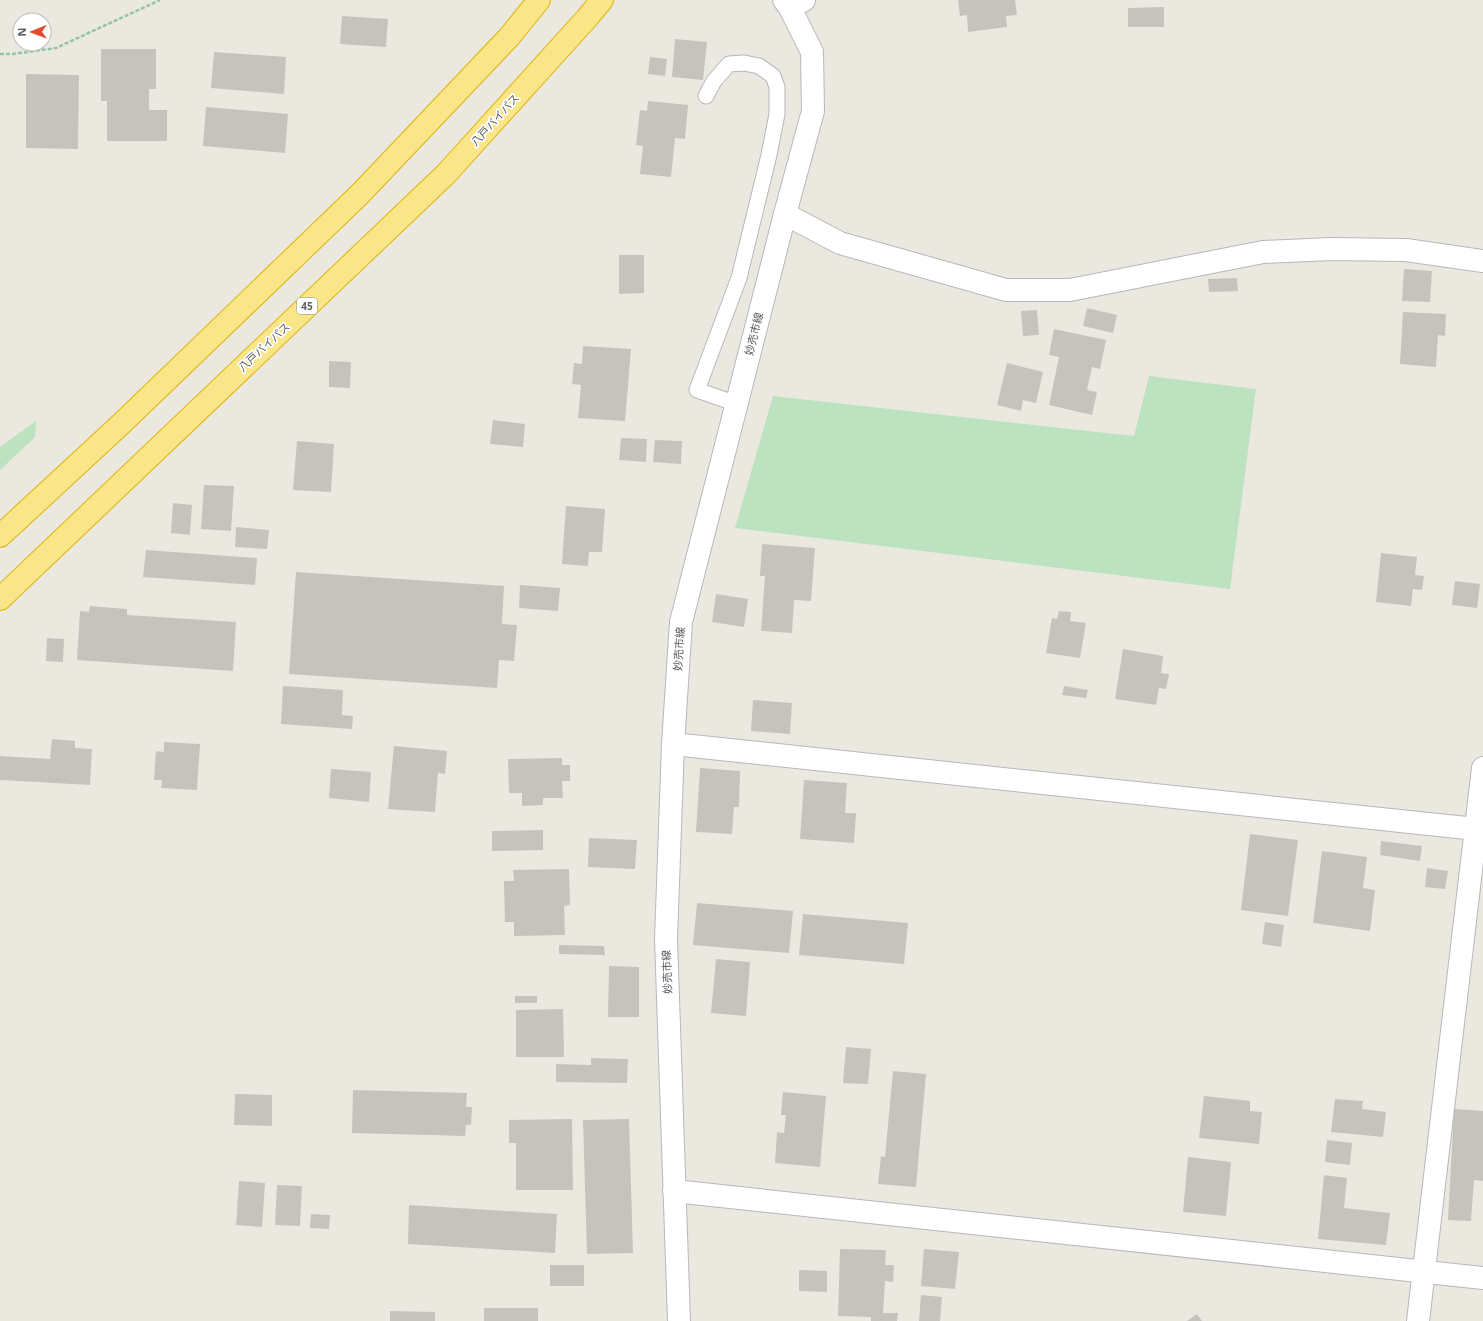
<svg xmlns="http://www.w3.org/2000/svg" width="1483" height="1321" viewBox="0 0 1483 1321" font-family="'Open Sans','Noto Sans JP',sans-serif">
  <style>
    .green { fill: #bce2bf }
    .building { fill: #c6c3bd }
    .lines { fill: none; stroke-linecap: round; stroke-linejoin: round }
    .lane-casing { stroke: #b5b7bc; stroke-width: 17 }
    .street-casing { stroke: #b5b7bc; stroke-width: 24 }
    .secondary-casing { stroke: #b5b8be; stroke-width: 24 }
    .highway-casing { stroke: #e2b108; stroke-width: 24 }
    .path { stroke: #95c3a7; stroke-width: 2.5; stroke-dasharray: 4 2; stroke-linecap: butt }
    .lane { stroke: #fff; stroke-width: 15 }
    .street { stroke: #fff; stroke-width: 22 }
    .secondary { stroke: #fff; stroke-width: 22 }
    .highway { stroke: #f9e688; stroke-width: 22 }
    .labels { text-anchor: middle; stroke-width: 3.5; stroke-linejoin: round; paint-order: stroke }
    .shield { fill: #fff; stroke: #8a8c90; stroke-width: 1 }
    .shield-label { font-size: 10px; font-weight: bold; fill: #585b60 }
    .street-label { font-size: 11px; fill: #585b60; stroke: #fff }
  </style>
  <rect width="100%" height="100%" fill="#ebe9df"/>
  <g class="green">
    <path d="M1149,376L1256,389L1230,589L735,528L773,396L1134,436Z"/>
    <path d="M36,421L35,437L0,470V447Z"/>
  </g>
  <g class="building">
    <path d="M958,0H1015L1017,15L1006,16L1007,27L968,32L967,15L960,16Z"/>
    <path d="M1164,7V27H1128V8Z"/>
    <path d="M342,16L388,19L386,47L340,44Z"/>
    <path d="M675,39L707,42L703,80L672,77Z"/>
    <path d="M101,49H156V89H149V110H167V141H107V101H101Z"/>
    <path d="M214,52L286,57L284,94L211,88Z"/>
    <path d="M650,57L667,59L665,76L648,74Z"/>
    <path d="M26,74L79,75L78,149L26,148Z"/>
    <path d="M648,101L688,105L685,139L675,138L671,177L640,174L643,146L636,145L640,110L647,111Z"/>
    <path d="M206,107L288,114L285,153L203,146Z"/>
    <path d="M619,255H644V293L619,294Z"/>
    <path d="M1404,269L1432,271L1430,302L1402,301Z"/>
    <path d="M1237,278L1238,291L1209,292L1208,279Z"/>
    <path d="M1087,308L1117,315L1113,333L1083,326Z"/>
    <path d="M1037,310L1039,335L1023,336L1021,311Z"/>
    <path d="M1403,312L1446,314L1445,336L1438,335L1436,367L1400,364Z"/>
    <path d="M1054,329L1106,340L1100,369L1092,367L1087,390L1097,392L1092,415L1049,405L1059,357L1049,355Z"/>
    <path d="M583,346L631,349L625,421L578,418L581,385L572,384L574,363L582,364Z"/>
    <path d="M329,361L351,362L350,388L329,387Z"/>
    <path d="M1007,363L1043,372L1036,403L1023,400L1021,411L997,405Z"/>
    <path d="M493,420L525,424L523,447L490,444Z"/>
    <path d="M621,438L647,439L646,462L619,460Z"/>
    <path d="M655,440L682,441L681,464L653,462Z"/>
    <path d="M297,441L334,444L331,492L293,490Z"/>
    <path d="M204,485L234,486L231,531L201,529Z"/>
    <path d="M173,503L192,505L190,535L171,533Z"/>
    <path d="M566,506L605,509L602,552H589L588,566L562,564Z"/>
    <path d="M236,527L269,530L267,549L235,547Z"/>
    <path d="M762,544L815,548L811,601L794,600L792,633L761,631L765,576H760Z"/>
    <path d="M146,550L257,558L255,585L143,577Z"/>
    <path d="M1381,553L1417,557L1415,575L1424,576L1422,590L1413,589L1411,606L1376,602Z"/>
    <path d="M296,572L504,586L502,624L517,625L514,661L499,660L497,688L289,674Z"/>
    <path d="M1455,581L1480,584L1477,608L1452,605Z"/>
    <path d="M520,585L560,588L558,611L519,608Z"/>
    <path d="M716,594L748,599L744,627L712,622Z"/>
    <path d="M90,606L127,609V615L236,622L233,671L77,660L80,611L89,612Z"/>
    <path d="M1059,611L1071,612L1070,621L1086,623L1080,658L1046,653L1052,618L1057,619Z"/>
    <path d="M47,638L64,639L63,662L46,661Z"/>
    <path d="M1123,649L1163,656L1161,673L1169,674L1166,689L1159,688L1156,705L1115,699Z"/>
    <path d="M283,686L343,690L342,715L353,716L352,729L281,724Z"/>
    <path d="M1064,686L1088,690L1086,698L1062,695Z"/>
    <path d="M753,700L792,703L790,734L751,731Z"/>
    <path d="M52,739L75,741V748L92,749L90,785L0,780V756L50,759Z"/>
    <path d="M164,742L200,744L197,790L161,788L162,780H154L156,751L164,752Z"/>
    <path d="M394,746L447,751L445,774L438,773L435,812L388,809Z"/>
    <path d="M562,758V765H570V781H562L563,798H543V805L522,806V793H509L508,759Z"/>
    <path d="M700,768L740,771L739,807H734L732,834L696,832Z"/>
    <path d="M331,769L371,772L369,802L329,798Z"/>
    <path d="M804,780L847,783L845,813H856L854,843L800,839Z"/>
    <path d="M543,830V850L492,851V831Z"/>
    <path d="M1250,834L1298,840L1288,916L1241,910Z"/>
    <path d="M589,838L637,840L635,869L588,867Z"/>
    <path d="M1381,841L1422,846L1420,861L1380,855Z"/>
    <path d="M1322,851L1367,857L1363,888L1375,890L1370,931L1313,923Z"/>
    <path d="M1427,868L1448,871L1445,889L1425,887Z"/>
    <path d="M569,869L570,905L564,906L565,935L514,936V922H505L504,881H514L513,870Z"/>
    <path d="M697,903L793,911L789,953L693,945Z"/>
    <path d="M803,914L908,923L904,964L799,955Z"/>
    <path d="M1265,922L1284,925L1281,947L1262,944Z"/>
    <path d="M559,945L604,946L605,955L559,954Z"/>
    <path d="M716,959L750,962L746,1016L711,1013Z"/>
    <path d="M609,966L639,967V1017H608Z"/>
    <rect x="515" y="996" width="22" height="7"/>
    <path d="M563,1009L564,1057H516V1010Z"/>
    <path d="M846,1047L871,1049L868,1084L843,1083Z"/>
    <path d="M591,1058L628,1059L627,1083L556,1082V1064L591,1065Z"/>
    <path d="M893,1071L926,1074L916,1187L878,1184L881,1156L885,1157Z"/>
    <path d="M353,1090L467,1093L466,1107H472L471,1125H466L465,1136L352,1133Z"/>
    <path d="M783,1092L826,1096L820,1167L775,1163L777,1132L784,1133L786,1115H781Z"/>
    <path d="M235,1094L272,1095V1126L234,1125Z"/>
    <path d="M1204,1096L1250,1101V1111L1262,1112L1259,1144L1199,1138Z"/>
    <path d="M1335,1099L1363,1101L1362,1109L1386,1112L1383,1137L1331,1132Z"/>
    <path d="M1454,1109L1483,1111V1181L1474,1180L1471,1221L1448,1220Z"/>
    <path d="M572,1119L573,1190H516V1143H509V1120Z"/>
    <path d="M629,1119L633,1253L587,1254L583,1120Z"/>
    <path d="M1327,1140L1352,1143L1350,1165L1325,1162Z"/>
    <path d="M1188,1157L1231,1162L1226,1216L1183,1212Z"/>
    <path d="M1324,1175L1347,1178L1344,1208L1390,1213L1386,1245L1318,1239Z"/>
    <path d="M239,1181L265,1183L262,1227L236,1225Z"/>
    <path d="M277,1185L302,1186L300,1226L275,1225Z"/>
    <path d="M409,1205L557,1214L555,1253L408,1244Z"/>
    <path d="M311,1214L330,1215L329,1229L310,1228Z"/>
    <path d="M840,1249L886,1250L885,1265H894L893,1282L885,1281L883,1313H898L897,1321H871V1317L838,1316Z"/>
    <path d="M924,1249L959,1252L955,1289L921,1286Z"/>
    <rect x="550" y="1265" width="34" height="21"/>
    <path d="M799,1270L827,1271V1292L799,1291Z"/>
    <path d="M921,1295L942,1297L940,1321H919Z"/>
    <rect x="484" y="1308" width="54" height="13"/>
    <path d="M390,1311L435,1312V1321H390Z"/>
    <path d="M1197,1314L1202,1321H1187Z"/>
  </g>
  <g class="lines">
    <defs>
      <path id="lane" d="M706,96L714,81L729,64L744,63L759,66L773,76L777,87V114L769,155L739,278L697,390L737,404"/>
      <g id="street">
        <path d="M790,8L804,0"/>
        <path d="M785,214L840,243L1006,290H1070L1263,252L1331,249L1406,250L1483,261"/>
        <path d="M673,744L1476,829"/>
        <path d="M674,1191L1483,1278"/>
        <path d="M1418,1321L1483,768"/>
      </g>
      <path id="secondary" d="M679,1321L666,939L673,744L681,622L785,214L813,111L812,52L790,8L784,0"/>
      <g id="highway">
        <path d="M0,536L120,425L360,194L510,36L539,0"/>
        <path d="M0,599L446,174L587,18L602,0"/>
      </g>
    </defs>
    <use href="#lane" class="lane-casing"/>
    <use href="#street" class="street-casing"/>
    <use href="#secondary" class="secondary-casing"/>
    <use href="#highway" class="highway-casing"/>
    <path class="path" d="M0,54H13L56,48L160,0"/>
    <use href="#lane" class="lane"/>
    <use href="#street" class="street"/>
    <use href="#secondary" class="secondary"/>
    <use href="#highway" class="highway"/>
  </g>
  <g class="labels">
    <rect class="shield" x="297" y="298" width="20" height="16" rx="3"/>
    <g class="shield-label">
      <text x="307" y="310">45</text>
    </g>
    <g class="street-label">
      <text transform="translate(495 120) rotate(-48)" y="4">八戸バイパス</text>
      <text transform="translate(754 334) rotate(-76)" y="4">妙売市線</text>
      <text transform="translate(264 347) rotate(-43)" y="4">八戸バイパス</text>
      <text transform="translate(679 649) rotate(-86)" y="4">妙売市線</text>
      <text transform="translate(667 972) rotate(-92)" y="4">妙売市線</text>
    </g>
  </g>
  <g transform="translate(32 32) rotate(269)"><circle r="19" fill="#ffffff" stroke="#bcbdbf"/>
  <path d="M0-3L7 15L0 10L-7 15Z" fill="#e24c2e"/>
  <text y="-6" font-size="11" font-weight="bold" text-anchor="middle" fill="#585b60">N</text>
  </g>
</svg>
